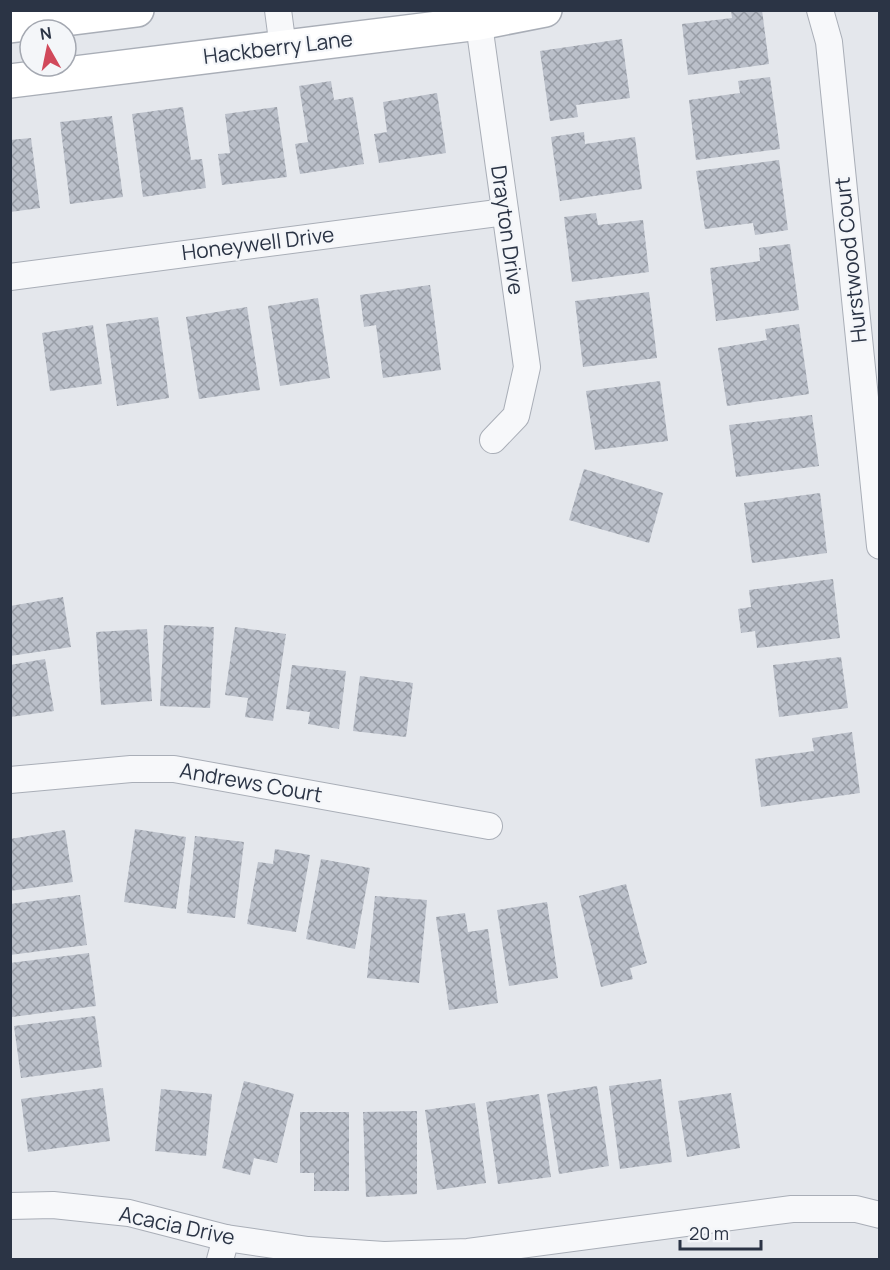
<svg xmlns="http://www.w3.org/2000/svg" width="890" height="1270" viewBox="0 0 890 1270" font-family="Manrope,sans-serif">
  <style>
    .building { fill: url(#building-cross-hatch) }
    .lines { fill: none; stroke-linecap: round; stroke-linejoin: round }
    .street-casing { stroke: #a9aeb7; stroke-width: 28 }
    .secondary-casing { stroke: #a9aeb7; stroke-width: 36 }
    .street { stroke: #f7f8fa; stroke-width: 26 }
    .secondary { stroke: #fff; stroke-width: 33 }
    .labels { text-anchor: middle; stroke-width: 4.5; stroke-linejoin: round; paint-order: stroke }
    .street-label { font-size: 21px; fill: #2b3445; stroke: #f4f6f9 }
  </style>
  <defs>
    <pattern id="building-cross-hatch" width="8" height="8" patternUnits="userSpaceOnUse" patternTransform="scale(1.5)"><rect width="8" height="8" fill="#bbc0ca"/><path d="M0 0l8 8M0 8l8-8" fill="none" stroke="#989da6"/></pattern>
  </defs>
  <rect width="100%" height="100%" fill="#e4e7ec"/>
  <g class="building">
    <path d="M731,10H762L769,64L688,75L682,24L732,18Z"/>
    <path d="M622,39L630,98L576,105L578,117L550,121L540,51Z"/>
    <path d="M770,77L780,149L696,160L689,100L740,93L738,81Z"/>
    <path d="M331,81L334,100L353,97L364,164L300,174L295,144L308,142L299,86Z"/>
    <path d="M437,93L446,153L379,163L374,134L387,132L383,102Z"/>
    <path d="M183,107L191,160L202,159L206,188L143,197L132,114Z"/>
    <path d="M277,107L287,177L222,185L218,154L230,153L225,114Z"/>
    <path d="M112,116L123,197L70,204L60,122Z"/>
    <path d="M584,132L585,144L635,137L642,189L560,201L551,137Z"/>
    <path d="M31,138L40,208L10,212V140Z"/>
    <path d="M779,160L788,230L755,235L753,223L705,229L696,171Z"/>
    <path d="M596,213L598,225L643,220L649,272L572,282L564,217Z"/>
    <path d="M790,244L799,310L716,321L710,268L760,261L759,248Z"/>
    <path d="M430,285L441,370L383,378L376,325L364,327L360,295Z"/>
    <path d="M649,292L657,358L583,367L575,301Z"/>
    <path d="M318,298L330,378L280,386L268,306Z"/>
    <path d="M247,307L260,390L199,399L186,317Z"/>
    <path d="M158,317L169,398L117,406L106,324Z"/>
    <path d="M799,324L809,394L727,406L718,348L767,340L765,329Z"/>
    <path d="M93,325L102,384L50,391L42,333Z"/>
    <path d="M660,381L668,441L595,450L586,391Z"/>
    <path d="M812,415L819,466L736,477L729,425Z"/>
    <path d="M584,469L663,493L649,543L569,520Z"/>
    <path d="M820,493L827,553L752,563L744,503Z"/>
    <path d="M833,579L840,638L757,648L755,631L741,633L738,609L751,607L749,590Z"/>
    <path d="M63,597L71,647L10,656V606Z"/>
    <path d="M164,625L214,627L210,708L160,706Z"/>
    <path d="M235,627L286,634L273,721L245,717L248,698L225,695Z"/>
    <path d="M147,629L152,701L101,705L96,632Z"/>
    <path d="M841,657L848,708L779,717L773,665Z"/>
    <path d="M45,659L54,711L10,717V665Z"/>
    <path d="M292,665L346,671L339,729L308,724L310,712L286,709Z"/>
    <path d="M360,676L413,683L406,737L353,731Z"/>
    <path d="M852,732L860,793L761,807L755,759L814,751L812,738Z"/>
    <path d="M135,829L186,837L176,909L124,902Z"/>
    <path d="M65,830L73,882L10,891V839Z"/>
    <path d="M195,836L244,842L235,918L187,913Z"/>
    <path d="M275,849L310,855L296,932L247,924L258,862L273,864Z"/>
    <path d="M321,859L370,868L355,949L306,939Z"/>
    <path d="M626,884L647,963L630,968L633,979L601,987L579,896Z"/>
    <path d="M80,895L87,945L10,955V904Z"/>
    <path d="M375,896L427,900L419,983L367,978Z"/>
    <path d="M547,902L558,978L509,986L497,910Z"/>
    <path d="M465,913L468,932L488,929L498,1003L449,1010L436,917Z"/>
    <path d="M89,953L96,1006L12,1017L10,963Z"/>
    <path d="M95,1016L102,1067L21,1078L14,1026Z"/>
    <path d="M661,1079L672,1162L620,1169L609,1086Z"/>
    <path d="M244,1081L294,1094L277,1163L254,1158L250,1175L222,1168Z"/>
    <path d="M597,1086L609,1166L559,1174L547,1094Z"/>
    <path d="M103,1088L110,1141L28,1152L21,1099Z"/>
    <path d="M161,1089L212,1094L206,1156L155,1151Z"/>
    <path d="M731,1093L740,1148L687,1157L678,1101Z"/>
    <path d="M539,1094L551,1177L498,1184L486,1102Z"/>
    <path d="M475,1103L486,1183L437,1190L425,1110Z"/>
    <path d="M417,1111V1194L366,1197L363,1112Z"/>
    <path d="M300,1112H349V1191H314V1173H300Z"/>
  </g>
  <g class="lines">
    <defs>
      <g id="street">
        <path d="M278,10L283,48"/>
        <path d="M477,10L527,367L516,416L493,440"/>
        <path d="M820,10L829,42L880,546"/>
        <path d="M10,277L505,212"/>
        <path d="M10,780L131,769H174L489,826"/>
        <path d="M10,1206L53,1205L129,1213L226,1238L308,1250L384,1255L468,1252L792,1209H856L880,1215"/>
        <path d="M220,1260L226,1238"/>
      </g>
      <g id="secondary">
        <path d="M10,26L137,10"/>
        <path d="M10,81L479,23L545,10"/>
      </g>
    </defs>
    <use href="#street" class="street-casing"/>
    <use href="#secondary" class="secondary-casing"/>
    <use href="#street" class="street"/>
    <use href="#secondary" class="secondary"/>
  </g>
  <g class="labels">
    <g class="street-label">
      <text transform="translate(278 48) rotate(-7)" y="7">Hackberry Lane</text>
      <text transform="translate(507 230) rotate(82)" y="7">Drayton Drive</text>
      <text transform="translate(258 244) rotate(-7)" y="7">Honeywell Drive</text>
      <text transform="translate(851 260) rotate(-96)" y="7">Hurstwood Court</text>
      <text transform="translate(251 783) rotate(10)" y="7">Andrews Court</text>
      <text transform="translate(177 1226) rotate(12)" y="7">Acacia Drive</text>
    </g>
  </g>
  <rect width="890" height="1270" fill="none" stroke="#2b3445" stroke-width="24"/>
  <g transform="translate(48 48) rotate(351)"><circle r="28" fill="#f4f6f9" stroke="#a4a8b1" stroke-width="1.5"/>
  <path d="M0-4.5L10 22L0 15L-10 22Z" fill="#d1495b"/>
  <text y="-9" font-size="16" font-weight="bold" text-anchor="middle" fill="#2b3445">N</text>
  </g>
  <path d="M680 1240v9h81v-9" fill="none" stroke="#2b3445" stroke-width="3"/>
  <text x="689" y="1240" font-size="18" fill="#2b3445" stroke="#f4f6f9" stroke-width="4.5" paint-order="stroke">20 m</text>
</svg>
